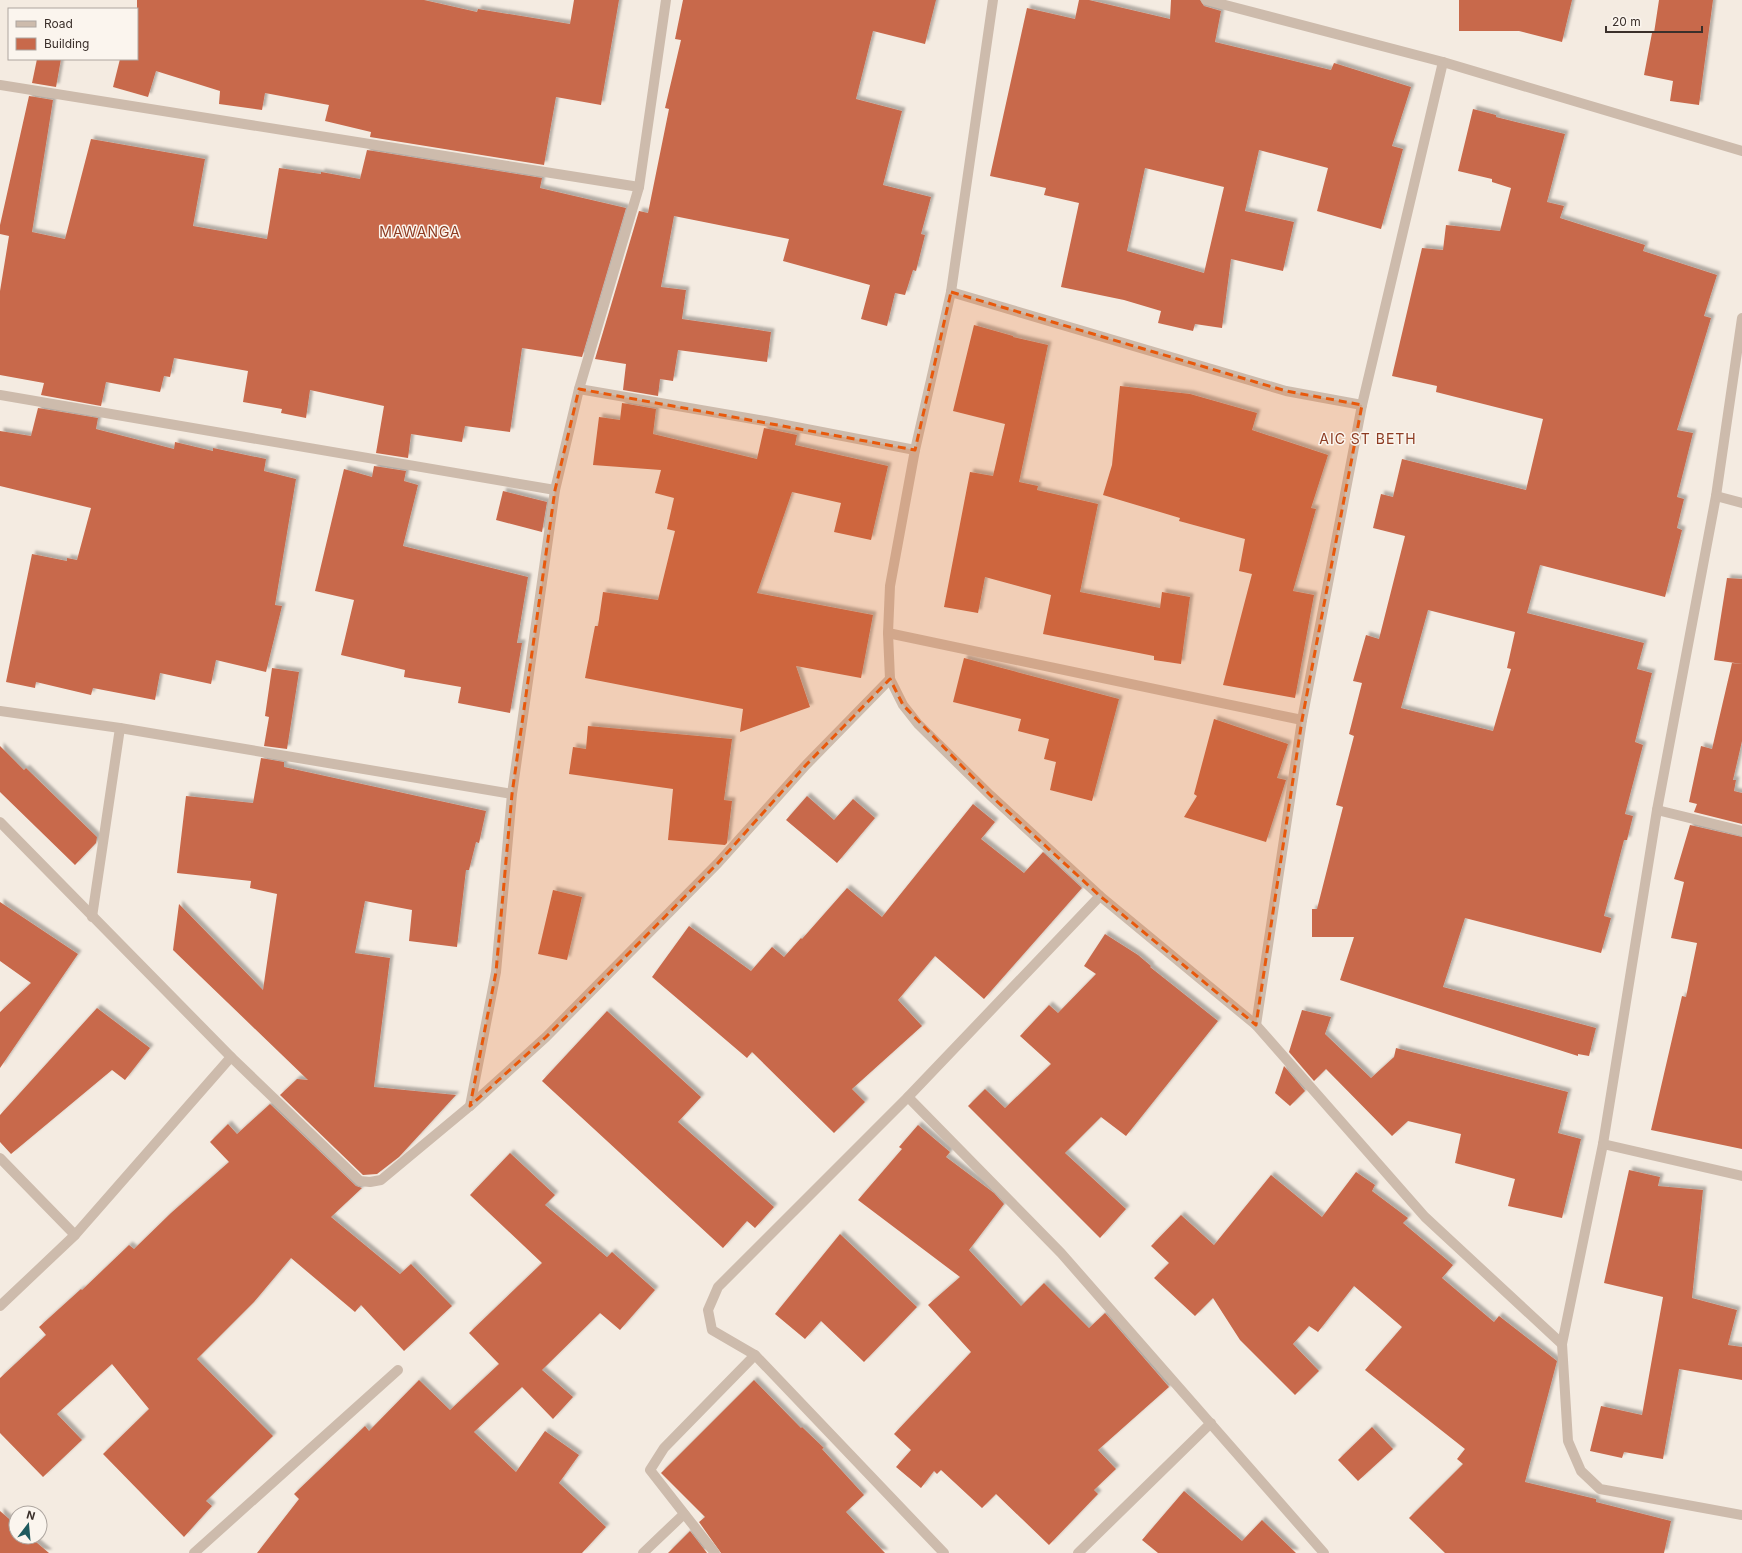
<svg xmlns="http://www.w3.org/2000/svg" width="1742" height="1553" viewBox="0 0 1742 1553" font-family="Inter,sans-serif">
  <style>
    .building { fill: #c8694b; fill-rule: evenodd; filter: url(#shadow) }
    .lines { fill: none; stroke-linecap: round; stroke-linejoin: round }
    .minor { stroke: #cdbbac; stroke-width: 10 }
    .marked { fill: #e8590c; fill-opacity: 0.2; stroke: #e8590c; stroke-width: 3; stroke-dasharray: 8 5; stroke-linejoin: round }
    .labels { text-anchor: middle; stroke-width: 3; stroke-linejoin: round; paint-order: stroke }
    .quarter-label { font-size: 14px; letter-spacing: 1px; fill: #8c3b22; stroke: #fbf5ee }
  </style>
  <defs>
    <filter id="shadow"><feDropShadow dx="3.5" dy="-3.5" stdDeviation="1" flood-color="#0004"/></filter>
  </defs>
  <rect width="100%" height="100%" fill="#f4ebe1"/>
  <g class="building">
    <path d="M137,0H424L477,12L478,9L570,24L574,0H619L601,105L556,97L544,165L370,137L371,132L325,121L329,105L265,93L262,110L219,104L220,91L156,71L148,97L113,87L120,59H137Z"/>
    <path d="M683,0H936L925,44L873,31L856,99L902,111L883,185L931,197L921,234L925,235L916,271L913,270L905,295L895,293L887,326L861,319L870,285L783,261L789,239L674,216L661,287L686,290L682,319L771,332L767,362L678,350L673,381L660,379L658,396L623,390L626,364L595,359L639,211L648,213L669,109L665,108L681,40L675,39Z"/>
    <path d="M1079,0H1089L1170,19L1171,0H1200L1204,6L1221,11L1215,42L1331,70L1334,63L1411,87L1392,146L1403,149L1381,229L1317,211L1328,168L1259,150L1245,211L1294,222L1283,271L1231,259L1222,328L1195,324L1193,331L1158,323L1161,311L1124,300L1061,287L1079,203L1044,195L1046,188L990,176L1027,8L1075,19ZM1145,168L1224,187L1204,273L1127,251Z"/>
    <path d="M1459,0H1572L1562,42L1519,31H1459Z"/>
    <path d="M1659,0H1713L1699,105L1670,101L1673,81L1644,75L1652,33H1654Z"/>
    <path d="M37,59H61L56,87L32,83Z"/>
    <path d="M29,96L53,100L32,232L65,239L91,139L205,159L193,226L267,239L279,168L321,174V172L360,179L367,150L542,178L540,188L626,208L582,357L522,348L510,432L465,426L462,442L411,434L408,458L376,453L384,406L310,390L306,418L281,413L282,409L243,402L248,371L174,358L170,377L164,376L160,392L106,382L101,406L41,395L44,383L0,375V291L9,236L0,234V225Z"/>
    <path d="M1473,109L1496,115V117L1565,134L1547,202L1564,206L1560,218L1645,245L1643,251L1717,275L1704,316L1711,318L1677,430L1693,433L1677,497L1684,499L1677,528L1682,530L1665,597L1540,565L1527,613L1644,643L1637,669L1652,673L1635,742L1643,745L1625,814L1633,816L1627,840H1624L1604,916L1611,918L1601,953L1465,918L1443,987L1596,1028L1589,1056L1578,1054V1056L1340,980L1354,937H1312V909H1317L1343,807L1336,805L1354,736L1349,734L1362,683L1353,681L1366,635L1379,639L1405,536L1373,528L1381,494L1393,497L1402,459L1526,490L1543,419L1436,392L1437,386L1392,376L1422,248L1443,250L1446,225L1500,231L1511,188L1492,182V179L1458,171ZM1428,610L1515,632L1507,668L1511,669L1493,731L1401,708Z"/>
    <path d="M974,325L1013,336V337L1048,345L1019,482L1038,486L1037,490L1098,504L1080,592L1160,608L1162,592L1190,597L1181,664L1154,660V656L1043,634L1051,595L985,577L978,613L944,607L970,472L993,476L1005,424L953,411Z"/>
    <path d="M1120,386L1190,394L1257,413L1252,430L1328,455L1311,508L1316,509L1293,591L1314,595L1295,698L1223,685L1252,574L1239,571L1245,539L1179,521L1180,518L1103,495L1112,465Z"/>
    <path d="M622,403L656,409L653,434L757,459L764,428L797,435L795,445L888,466L871,540L834,532L841,503L792,492L757,593L873,615L861,678L796,666L810,707L740,732L743,709L585,678L595,626H598L603,592L658,600L675,531L667,529L674,498L655,493L661,470L593,465L599,417L620,420Z"/>
    <path d="M38,408L98,418L96,429L174,449L175,442L213,451V448L266,459L264,471L296,479L275,605L282,606L266,672L216,660L211,684L160,673L155,700L93,688L91,695L36,682L35,688L6,682L32,554L67,561V558L77,560L91,508L0,486V431L31,436Z"/>
    <path d="M374,466L406,471L404,481L418,485L403,546L528,577L517,643H522L510,713L458,703L461,687L404,677L405,670L341,655L354,600L315,591L344,469L372,477Z"/>
    <path d="M503,491L547,502L542,532L496,520Z"/>
    <path d="M1727,578L1742,579V664L1714,660Z"/>
    <path d="M964,658L1119,699L1092,801L1050,790L1056,762L1044,759L1049,739L1018,731L1021,719L953,702Z"/>
    <path d="M1732,663L1742,664V741L1733,780H1736L1734,791L1742,793V824L1694,812L1697,804L1689,802L1701,746L1712,749Z"/>
    <path d="M272,668L299,672L287,749L264,746L269,717L265,716Z"/>
    <path d="M1214,719L1288,744L1277,778L1286,780L1266,842L1184,817L1197,796L1194,794Z"/>
    <path d="M588,726L732,739L724,800L732,801L727,843L725,845L668,840L673,789L569,774L573,747L586,749Z"/>
    <path d="M0,746L24,770L26,768L97,837L96,843L75,865L0,792Z"/>
    <path d="M261,758L284,762V767L486,811L479,843L476,842L469,870H466L457,947L409,941L412,910L365,901L355,953L390,958L374,1087L456,1095L399,1157L377,1174L363,1175L280,1095L297,1079L308,1080L173,950L179,904L263,990L277,894L250,888L251,881L177,873L186,796L253,803Z"/>
    <path d="M807,796L834,820L853,799L875,818L837,863L786,820Z"/>
    <path d="M973,804L995,822L981,839L1024,873L1043,852L1082,888L984,999L935,956L898,1000L922,1026L852,1089L865,1102L834,1133L752,1052L747,1058L652,977L689,926L751,971L772,947L784,957L801,938L802,939L847,888L882,917Z"/>
    <path d="M1690,825L1742,837V1149L1651,1130L1682,996L1686,997L1697,943L1671,938L1684,882L1674,879Z"/>
    <path d="M553,890L582,897L567,960L538,954Z"/>
    <path d="M0,902L78,954L0,1068V1012L31,983L0,961Z"/>
    <path d="M1105,934L1138,955L1151,966L1150,967L1218,1021L1126,1136L1101,1117L1065,1153L1126,1209L1100,1238L968,1106L985,1089L1005,1108L1051,1064L1020,1036L1049,1005L1058,1013L1096,974L1084,966Z"/>
    <path d="M97,1008L150,1048L125,1080L112,1070L11,1154L0,1142V1115Z"/>
    <path d="M1302,1010L1331,1017L1325,1034L1371,1078L1394,1057L1396,1048L1568,1092L1558,1133L1581,1139L1562,1218L1508,1206L1515,1179L1455,1163L1461,1134L1408,1121L1392,1136L1326,1069L1314,1081L1289,1052Z"/>
    <path d="M607,1011L701,1097L678,1122L774,1207L755,1228L747,1221L723,1248L542,1081Z"/>
    <path d="M1284,1066L1305,1091L1290,1106L1275,1093Z"/>
    <path d="M270,1104L356,1186L362,1188L331,1217L400,1274L411,1264L452,1306L404,1351L361,1305L355,1312L291,1258L254,1302L197,1359L273,1436L206,1501L212,1506L184,1537L103,1454L149,1409L112,1364L57,1414L82,1440L43,1477L0,1433V1378L46,1335L39,1327L81,1289L82,1290L129,1245L134,1249L171,1213L229,1162L210,1142L228,1124L237,1134Z"/>
    <path d="M918,1125L950,1152L946,1157L994,1193L1004,1204L969,1250L1021,1306L1044,1283L1089,1328L1105,1313L1169,1387L1098,1450L1116,1469L1094,1490L1098,1494L1049,1545L996,1494L982,1508L941,1470L937,1474L934,1471L921,1488L896,1467L911,1450L894,1434L971,1352L928,1305L960,1277L858,1200L902,1149L899,1147Z"/>
    <path d="M510,1153L555,1195L545,1205L607,1257L612,1252L655,1290L620,1330L600,1313L542,1370L573,1397L553,1419L522,1387L474,1432L516,1472L545,1431L579,1455L559,1483L606,1527L582,1553H257L299,1499L294,1494L365,1426L369,1431L419,1380L450,1410L499,1364L469,1333L542,1263L470,1195Z"/>
    <path d="M1629,1170L1660,1177L1658,1186L1703,1190L1692,1298L1737,1310L1728,1345L1742,1347V1380L1679,1369L1663,1459L1624,1452L1622,1458L1590,1451L1601,1406L1642,1415L1663,1297L1604,1283Z"/>
    <path d="M1356,1172L1375,1185L1372,1191L1408,1218L1403,1223L1453,1265L1442,1278L1494,1322L1499,1316L1557,1361L1525,1482L1596,1499V1502L1671,1521L1664,1553H1445L1409,1518L1463,1464L1457,1459L1465,1449L1365,1370L1402,1327L1354,1286L1318,1332L1309,1326L1293,1344L1319,1371L1295,1395L1240,1340L1213,1298L1195,1316L1154,1278L1169,1263L1151,1246L1181,1215L1214,1245L1271,1175L1322,1217Z"/>
    <path d="M840,1234L917,1307L864,1362L821,1321L805,1339L775,1314Z"/>
    <path d="M754,1380L801,1428L802,1427L824,1448L822,1449L864,1495L846,1512L885,1553H721L699,1522L705,1517L661,1473Z"/>
    <path d="M1372,1427L1393,1449L1358,1481L1338,1460Z"/>
    <path d="M1184,1491L1242,1541L1262,1520L1296,1553H1158L1142,1540Z"/>
    <path d="M0,1511L16,1525V1537H30L49,1553H0Z"/>
    <path d="M690,1531L707,1553H668Z"/>
  </g>
  <g class="lines">
    <g class="minor">
      <path d="M993,0L951,292L915,450L890,586L888,633L890,679L903,705L918,724L990,795L1100,896L1256,1025L1425,1217L1562,1344"/>
      <path d="M1206,0L1443,62L1742,151"/>
      <path d="M0,85L639,187"/>
      <path d="M951,292L1286,391L1362,405"/>
      <path d="M1742,318L1716,496L1657,810L1603,1144L1562,1344L1568,1441L1581,1471L1600,1489L1742,1515"/>
      <path d="M579,389L765,421L915,450"/>
      <path d="M0,395L555,490"/>
      <path d="M1716,496L1742,503"/>
      <path d="M888,633L1302,720"/>
      <path d="M0,711L120,728L512,794"/>
      <path d="M1657,810L1742,831"/>
      <path d="M0,822L231,1057L360,1181L370,1182L381,1180L470,1106L546,1037L718,863L806,765L890,679"/>
      <path d="M92,917L120,728"/>
      <path d="M1256,1025L1302,720L1362,405L1443,62"/>
      <path d="M908,1097L1061,1253L1324,1553"/>
      <path d="M470,1106L496,972L512,794L555,490L579,389L639,187L666,0"/>
      <path d="M1603,1144L1742,1176"/>
      <path d="M0,1158L75,1235"/>
      <path d="M0,1306L75,1235L231,1057"/>
      <path d="M755,1355L712,1330L708,1310L718,1287L908,1097L1100,896"/>
      <path d="M194,1553L398,1370"/>
      <path d="M643,1553L684,1514"/>
      <path d="M715,1553L650,1470L664,1448L755,1355L944,1553"/>
      <path d="M1078,1553L1211,1423"/>
    </g>
  </g>
  <path class="marked" d="M951,292L1286,391L1362,405L1302,720L1256,1025L1100,896L990,795L903,705L890,679L806,765L718,863L546,1037L470,1106L496,972L512,794L555,490L579,389L915,450Z"/>
  <g class="labels">
    <g class="quarter-label">
      <text x="420" y="237">MAWANGA</text>
      <text x="1368" y="444">AIC ST BETH</text>
    </g>
  </g>
  <rect x="8" y="8" width="130" height="52" fill="#fbf5ee" stroke="#aea6a0"/>
  <rect x="16" y="21" width="20" height="6" fill="#cdbbac" stroke="#aea6a0"/>
  <text x="44" y="28" font-size="12" fill="#3b302b">Road</text>
  <rect x="16" y="38" width="20" height="12" fill="#c8694b" stroke="#aea6a0"/>
  <text x="44" y="48" font-size="12" fill="#3b302b">Building</text>
  <g transform="translate(28 1525) rotate(16)"><circle r="19" fill="#fbf5ee" stroke="#aea6a0"/>
  <path d="M0-3L7 15L0 10L-7 15Z" fill="#1f5a5e"/>
  <text y="-6" font-size="11" font-weight="bold" text-anchor="middle" fill="#3b302b">N</text>
  </g>
  <path d="M1606 26v6h96v-6" fill="none" stroke="#3b302b" stroke-width="2"/>
  <text x="1612" y="26" font-size="12" fill="#3b302b" stroke="#fbf5ee" stroke-width="3" paint-order="stroke">20 m</text>
</svg>
